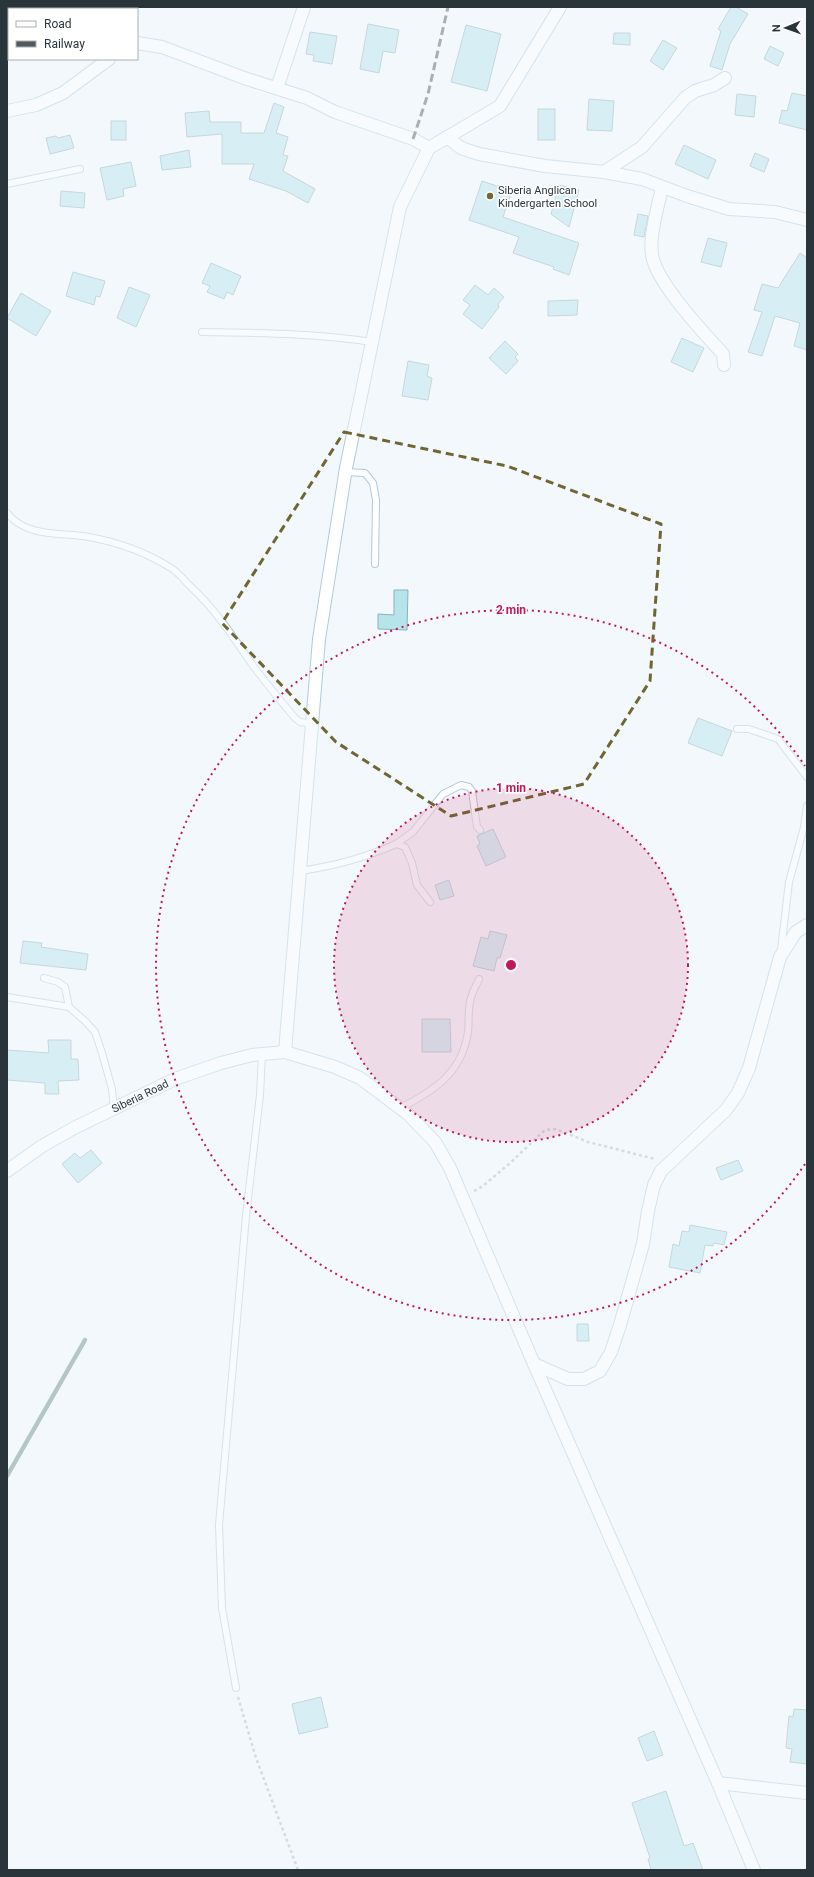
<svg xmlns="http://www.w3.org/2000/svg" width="814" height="1877" viewBox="0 0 814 1877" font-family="Roboto,sans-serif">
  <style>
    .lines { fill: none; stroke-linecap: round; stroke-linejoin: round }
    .stream { stroke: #6a8b87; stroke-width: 4.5 }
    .building { fill: #b6e4eb; stroke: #8fb0b5 }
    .lane-casing { stroke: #b0cada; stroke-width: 8 }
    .street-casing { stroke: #b0cada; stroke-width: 14 }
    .path { stroke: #b2b9be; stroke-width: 2.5; stroke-dasharray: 3 3; stroke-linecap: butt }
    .lane { stroke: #fff; stroke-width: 6 }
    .street { stroke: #fff; stroke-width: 12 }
    .rail { stroke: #515a60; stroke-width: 3; stroke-dasharray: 8 4; stroke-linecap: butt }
    .marked { fill: none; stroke: #706632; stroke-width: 3; stroke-dasharray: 8 5; stroke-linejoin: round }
    .ring { fill: none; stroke: #c2185b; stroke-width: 2; stroke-dasharray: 2 4 }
    .poi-dot { fill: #706632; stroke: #fff; stroke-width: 1.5 }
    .labels { text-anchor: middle; stroke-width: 3; stroke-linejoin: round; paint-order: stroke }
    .poi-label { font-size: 11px; fill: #2a353b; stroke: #fff; text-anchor: start }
    .street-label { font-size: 11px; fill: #2a353b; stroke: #fff }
    .centre { fill: #c2185b; stroke: #fff; stroke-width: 2 }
    .ring-label { font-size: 12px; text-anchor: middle; font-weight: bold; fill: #c2185b; stroke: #fff; stroke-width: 3; stroke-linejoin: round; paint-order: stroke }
  </style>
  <rect width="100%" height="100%" fill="#f3f8fc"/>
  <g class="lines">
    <path class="stream" d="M7,1476L85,1340"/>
  </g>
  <g class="building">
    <path d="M731,7H736L748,14L730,44L722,70L710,66L721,31L718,29Z"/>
    <path d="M368,24L399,30L395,53L383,51L379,73L360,69Z"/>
    <path d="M466,25L501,34L487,91L451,82Z"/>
    <path d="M310,32L337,36L332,64L313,61L314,55L306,54Z"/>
    <path d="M614,33H630V45L613,44Z"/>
    <path d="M663,40L677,48L663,70L650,61Z"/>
    <path d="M770,46L784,53L778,66L764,59Z"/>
    <path d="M792,93L807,96V130L779,123L782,110L787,111Z"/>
    <path d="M737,94L756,96L754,117L735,115Z"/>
    <path d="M589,99L614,101L612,131L587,130Z"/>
    <path d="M274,103L284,107L276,133L288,137L283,155L288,156L283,171L315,189L308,203L286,191L249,179L254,164H222V134L187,137L185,113L209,111L210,122H241V133H264Z"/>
    <rect x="538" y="109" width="17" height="31"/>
    <rect x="111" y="121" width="15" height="19"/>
    <path d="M70,135L74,148L50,154L46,138L56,136L58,138Z"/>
    <path d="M684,145L716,160L708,179L675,164Z"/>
    <path d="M189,150L191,167L162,170L160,156Z"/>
    <path d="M755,153L769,159L764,172L750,166Z"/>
    <path d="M131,162L136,186L123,189L124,196L107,200L100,168Z"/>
    <path d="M482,181L512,191L503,217L579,243L569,275L553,269L554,267L513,253L519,237L469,220Z"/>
    <path d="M559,185L579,190L569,227L551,214Z"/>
    <path d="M61,191L85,193L84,208L60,206Z"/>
    <path d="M638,214L648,216L644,237L634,235Z"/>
    <path d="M708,238L727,243L721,267L701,262Z"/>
    <path d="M800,253L807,258V350L794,346L800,323L775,316L762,356L748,352L762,312L754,310L762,284L778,288Z"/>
    <path d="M211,263L241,276L233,295L227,292L224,299L207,292L210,286L202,283Z"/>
    <path d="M73,272L105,281L100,297L96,296L94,305L66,296Z"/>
    <path d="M475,285L488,295L494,288L504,297L498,304L499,307L482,329L463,314L470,305L463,300Z"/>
    <path d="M129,287L150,295L136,327L117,318Z"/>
    <path d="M21,293L51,311L36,336L7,318Z"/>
    <path d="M578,300L577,315L548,316V301Z"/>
    <path d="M682,338L704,348L693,372L671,362Z"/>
    <path d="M505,341L518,354L515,357L518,361L506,374L489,358Z"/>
    <path d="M408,361L429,365L427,376L432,378L428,400L402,396Z"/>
    <path d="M394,590H408L407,630L378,629V614L394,615Z"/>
    <path d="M698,718L732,731L722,756L688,743Z"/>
    <path d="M493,829L506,857L486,866L477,846L480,844L477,836Z"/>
    <path d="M449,880L454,896L440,900L435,885Z"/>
    <path d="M490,931L507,935L500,958H497L494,971L473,966L481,937L488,939Z"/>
    <path d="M23,941L42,943L41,947L88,954L86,970L20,963Z"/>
    <path d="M422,1019H450L451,1052H422Z"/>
    <path d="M48,1040H71V1059H78L79,1080L58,1081L59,1094H45V1083L7,1080V1050L49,1053Z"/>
    <path d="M91,1150L102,1163L78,1183L62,1164L75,1153L80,1158Z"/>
    <path d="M738,1160L743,1171L721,1180L716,1168Z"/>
    <path d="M690,1225L727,1232L724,1245L714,1243L713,1246L705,1245L700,1273L669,1267L673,1244L679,1246L682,1231L689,1232Z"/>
    <path d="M577,1324H588L589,1341H577Z"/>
    <path d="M321,1697L328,1727L299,1734L292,1704Z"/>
    <path d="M794,1709L807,1710V1764L790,1762L792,1749L786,1748L789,1716L793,1717Z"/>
    <path d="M654,1731L663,1755L647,1761L638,1738Z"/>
    <path d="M666,1791L684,1846L693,1843L703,1870H651L648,1859L650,1858L632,1803Z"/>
  </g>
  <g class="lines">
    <defs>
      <g id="lane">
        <path d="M7,184L80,169"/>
        <path d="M202,332C259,333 315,333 372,342"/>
        <path d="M345,472L365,473L373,483L376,500L375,564"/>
        <path d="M7,513C27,538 61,532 89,537C117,542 147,553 171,568C178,572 183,579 189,585C214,608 230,632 249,660C263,680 279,699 295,718L300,722L312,724"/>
        <path d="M737,729H749L778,739L807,777"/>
        <path d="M396,844L413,832L443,794L461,785L469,787L472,791L477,827L480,830"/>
        <path d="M300,871C334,866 365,858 396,844L405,847L412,863L417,885L430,902"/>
        <path d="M781,950L789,882L804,827L807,806"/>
        <path d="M44,978L58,982L65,987L69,1007"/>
        <path d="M7,997L69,1007L85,1021L95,1032L102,1053L112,1089L114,1109"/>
        <path d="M400,1108C434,1091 462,1073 468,1032C469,1022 468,1012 470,1002C471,994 476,986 479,979"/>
        <path d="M236,1688L222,1608L219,1525L246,1216L260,1095L262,1054"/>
      </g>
      <g id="street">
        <path d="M82,7L84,9"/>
        <path d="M137,43L162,47L244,78L307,98L335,112L413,139L429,148"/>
        <path d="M277,88L304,7"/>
        <path d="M7,111L36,105L63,93L109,59"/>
        <path d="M447,137L461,148L479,154L545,166L604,172L642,179L687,196L729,209L775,212L807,220"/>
        <path d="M604,172L642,147L685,98L695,91L714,85L725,78"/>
        <path d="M662,188C658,206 649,237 652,255C656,282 703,332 723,354L724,365"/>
        <path d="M285,1052L319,639L346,468L400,207L429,148L500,106L560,7"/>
        <path id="s1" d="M7,1171L42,1146L74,1128L175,1079L221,1063L252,1055L285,1052L335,1067L360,1078L408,1114L435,1142L450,1168L534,1364L718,1783L754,1870"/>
        <path d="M534,1364L568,1379H584L600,1371L611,1352L620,1325L643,1244L648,1211L654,1185L661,1171L726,1110L738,1093L749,1068L780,957L796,932L807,925"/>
        <path d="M718,1783L807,1793"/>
      </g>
    </defs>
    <use href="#lane" class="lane-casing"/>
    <use href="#street" class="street-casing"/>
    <g class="path">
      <path d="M474,1191L483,1186L510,1163L545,1130L556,1129L588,1142L655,1159"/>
      <path d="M238,1697L256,1758L298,1870"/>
    </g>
    <use href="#lane" class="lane"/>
    <use href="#street" class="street"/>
    <path class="rail" d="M413,139L428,94L448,7"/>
  </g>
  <path d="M0 0H814V1877H0ZM344,432L507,466L661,524L650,681L584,784L451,816L336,742L222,623Z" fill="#f3f8fc" fill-opacity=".55" fill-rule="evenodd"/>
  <path class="marked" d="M344,432L507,466L661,524L650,681L584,784L451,816L336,742L222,623Z"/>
  <circle cx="511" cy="965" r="177" fill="#c2185b" fill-opacity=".12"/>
  <g class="ring">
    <circle cx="511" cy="965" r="177"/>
    <path d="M805 1164A355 355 0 1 1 805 766"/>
  </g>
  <circle class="poi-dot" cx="490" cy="196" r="4"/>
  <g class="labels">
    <g class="poi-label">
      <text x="498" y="194">Siberia Anglican<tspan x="498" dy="13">Kindergarten School</tspan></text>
    </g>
    <g class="street-label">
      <text dy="4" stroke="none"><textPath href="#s1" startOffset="153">Siberia Road</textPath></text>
    </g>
  </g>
  <circle cx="511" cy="965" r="6" class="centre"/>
  <g class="ring-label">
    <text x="511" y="614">2 min</text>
    <text x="511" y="792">1 min</text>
  </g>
  <rect width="814" height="1877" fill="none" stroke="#2a353b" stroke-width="16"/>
  <rect x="8" y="8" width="130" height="52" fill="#ffffff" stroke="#aaaeb1"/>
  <rect x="16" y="21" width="20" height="6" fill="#ffffff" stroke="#aaaeb1"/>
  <text x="44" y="28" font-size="12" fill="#2a353b">Road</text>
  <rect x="16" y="41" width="20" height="6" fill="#515a60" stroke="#aaaeb1"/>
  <text x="44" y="48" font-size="12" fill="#2a353b">Railway</text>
  <g transform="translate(786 28) rotate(268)" stroke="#ffffff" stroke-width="3" paint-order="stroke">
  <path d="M0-3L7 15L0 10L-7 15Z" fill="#2a353b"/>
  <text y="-6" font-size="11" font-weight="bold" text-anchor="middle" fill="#2a353b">N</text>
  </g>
</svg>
